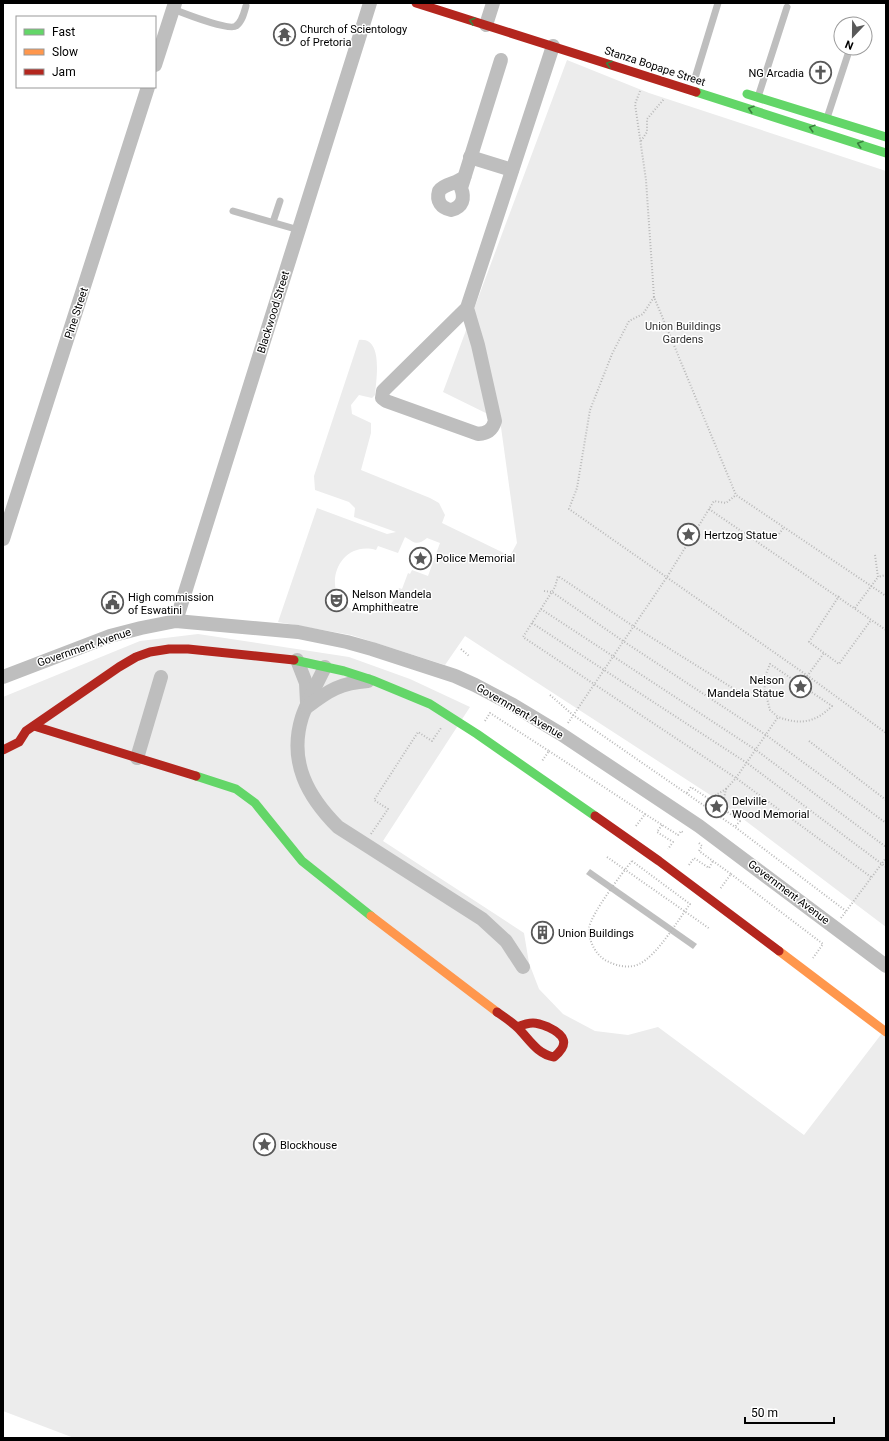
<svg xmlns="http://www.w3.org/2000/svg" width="889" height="1441" viewBox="0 0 889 1441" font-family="Roboto,sans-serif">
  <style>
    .green { fill: #ececec; fill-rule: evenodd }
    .water { fill: #bfbfbf }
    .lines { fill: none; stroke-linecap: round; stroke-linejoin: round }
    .path { stroke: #b9b9b9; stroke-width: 2; stroke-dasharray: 1 2; stroke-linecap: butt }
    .lane { stroke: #bebebe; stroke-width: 7 }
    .street { stroke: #bebebe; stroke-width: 14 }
    .fast { stroke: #63d668; stroke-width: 9 }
    .slow { stroke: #ff974d; stroke-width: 9 }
    .jam { stroke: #b3261e; stroke-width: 9 }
    .oneway { stroke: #3b803e }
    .labels { text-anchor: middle; stroke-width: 3; stroke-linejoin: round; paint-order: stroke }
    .poi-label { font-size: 11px; fill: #000; stroke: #fff; text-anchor: start }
    .street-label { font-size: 11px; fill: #000; stroke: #fff }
    .park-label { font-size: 11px; fill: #333; stroke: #fff }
  </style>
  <rect width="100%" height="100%" fill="#fff"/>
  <g class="green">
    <path d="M567,60L649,93L886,171V927L718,800L465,636L445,665L351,635L278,622L317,508L387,534L396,532L354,517L355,508L349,502L315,490L314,476L359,340C384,337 376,380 375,395L372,398L359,395L351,405L352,414L371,423V433L361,470L430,498L439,503L445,515L442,523L510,556L517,543L500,420L443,392ZM405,537C415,543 417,546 427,538L440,543L428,576L412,570L410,574L408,573L402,589L399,588C396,600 389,608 378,612C371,614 363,614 357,612C317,597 336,539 376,550L378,546L398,553Z"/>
    <path d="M198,634L349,657L410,679L470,707L383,841L524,933L529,963L539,989L563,1014L595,1031L628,1035L658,1027L804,1135L886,1028V1438H74L3,1411V697L140,641Z"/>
  </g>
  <path class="water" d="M590,869L697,944L693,949L586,874Z"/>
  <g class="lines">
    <g class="path">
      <path d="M640,91L635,104L646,180L654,297L736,495L886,596"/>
      <path d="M641,141L647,132V119L664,99"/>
      <path d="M654,297L643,314L629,321L612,354L590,410L577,488L569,509L808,676L886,733"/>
      <path d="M709,509L886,630"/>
      <path d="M779,534L784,527"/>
      <path d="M875,555L878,577L886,575"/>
      <path d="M544,591L552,592L623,641L766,735L886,823"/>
      <path d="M839,596L809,642L839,664L871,620"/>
      <path d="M855,608L878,577"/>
      <path d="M541,609L756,750L886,847"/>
      <path d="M532,623L747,763L886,867"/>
      <path d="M461,649L469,656"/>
      <path d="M800,686L824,653"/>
      <path d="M550,695L573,715L735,827L846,911"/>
      <path d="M747,697L633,626L558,576L555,587L523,637L736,778L871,877"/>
      <path d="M485,721L490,713L549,751L542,761"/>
      <path d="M568,723L667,577L714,501L726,503L736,495"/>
      <path d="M809,741L886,800"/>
      <path d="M549,751L645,814"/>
      <path d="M726,789L736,778L778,717L770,710L765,691L764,679L770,664L832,706C815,723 800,725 778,717"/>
      <path d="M687,793L691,787L709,799L726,789L722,808L740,821L735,827"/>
      <path d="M662,825L657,832L673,842L668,849"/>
      <path d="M636,826L645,814L678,835L681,831L684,833"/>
      <path d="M371,834L388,809L374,800L418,732L432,741L441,728"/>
      <path d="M699,843L702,846L699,851L731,874L720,889"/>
      <path d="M607,857L710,929"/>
      <path d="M632,861L690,904C678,920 657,956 639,964C629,969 617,966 607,961C596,956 588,940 589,928C591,914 622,873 632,861Z"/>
      <path d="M689,865L694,858L709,868L713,861"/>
      <path d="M731,874L823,944L813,958"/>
      <path d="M841,918L886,858"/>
    </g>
    <g class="lane">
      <path d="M173,9C183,13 229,31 236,26C242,22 244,13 246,6"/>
      <path d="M695,78L718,3"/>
      <path d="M758,97L787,7"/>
      <path d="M827,118L850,48"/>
      <path d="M233,211L299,230"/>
      <path d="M273,222L280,201"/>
    </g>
    <g class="street">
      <path d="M486,25L493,3"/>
      <path d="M155,65L175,3"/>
      <path d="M470,157L512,170"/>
      <path d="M465,176C457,185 446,182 439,191C436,201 441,208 451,210C463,207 465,198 461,188L501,60"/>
      <path d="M467,308L478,345L495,421C492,431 487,433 478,434L386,401L382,398L383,391L387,387L467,308L553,46"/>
      <path d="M3,539L148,87"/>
      <path d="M176,621L370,3"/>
      <path d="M297,660L306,683L307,703"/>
      <path d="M325,667C317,683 308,700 302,717C288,762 308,797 338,827L482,919L506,941L523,967"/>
      <path d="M3,677L110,636L141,628L176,621L298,632L347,642L372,649L455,676L475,685L513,705L561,734L699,826L886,966"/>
      <path d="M307,707C329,690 341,683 368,681"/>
      <path d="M137,758L161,677"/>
    </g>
    <g class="fast">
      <path d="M696,92L886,153"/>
      <path d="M747,94L886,137"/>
      <path d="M294,660L344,671L372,680L430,704L477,734L595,816"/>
      <path d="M196,776L236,789L255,803L302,861L371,916"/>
    </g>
    <g class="slow">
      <path d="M371,916L497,1012"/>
      <path d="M779,951L886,1032"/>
    </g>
    <g class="jam">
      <path d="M416,3L696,92"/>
      <path d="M34,726L196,776"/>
      <path d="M3,750L19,742L26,731L119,667L136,657L150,652L169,649H188L294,660"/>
      <path d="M595,816L659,861L779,951"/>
      <path d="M497,1012C504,1017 512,1022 518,1028C529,1039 537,1054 554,1057C570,1044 565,1035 548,1027C543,1025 538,1023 533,1023C527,1023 522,1025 517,1027"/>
    </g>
  </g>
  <defs><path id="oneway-chevron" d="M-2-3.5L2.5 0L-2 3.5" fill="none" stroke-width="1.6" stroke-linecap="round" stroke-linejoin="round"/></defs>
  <g class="oneway">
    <use href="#oneway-chevron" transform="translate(472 21) rotate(-163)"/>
    <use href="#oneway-chevron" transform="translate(609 64) rotate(-163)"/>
    <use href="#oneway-chevron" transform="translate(751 109) rotate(-162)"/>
    <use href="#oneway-chevron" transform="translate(812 128) rotate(-163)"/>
    <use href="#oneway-chevron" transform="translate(860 144) rotate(-162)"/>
  </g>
  <defs>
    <symbol id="temple-ring" viewBox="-11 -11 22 22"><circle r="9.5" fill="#fff" stroke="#595959" stroke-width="1.5"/><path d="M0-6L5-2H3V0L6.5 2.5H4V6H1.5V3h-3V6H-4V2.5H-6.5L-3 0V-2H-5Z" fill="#595959"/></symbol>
    <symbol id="church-ring" viewBox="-11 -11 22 22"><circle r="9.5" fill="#fff" stroke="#595959" stroke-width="1.5"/><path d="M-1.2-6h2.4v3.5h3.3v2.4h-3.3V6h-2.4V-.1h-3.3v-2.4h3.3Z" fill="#595959"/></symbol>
    <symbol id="sight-ring" viewBox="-11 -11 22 22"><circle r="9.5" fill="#fff" stroke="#595959" stroke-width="1.5"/><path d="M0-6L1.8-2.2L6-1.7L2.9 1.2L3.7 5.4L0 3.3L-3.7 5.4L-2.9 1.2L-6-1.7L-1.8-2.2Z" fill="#595959"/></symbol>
    <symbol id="theatre-ring" viewBox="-11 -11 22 22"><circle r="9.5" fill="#fff" stroke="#595959" stroke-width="1.5"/><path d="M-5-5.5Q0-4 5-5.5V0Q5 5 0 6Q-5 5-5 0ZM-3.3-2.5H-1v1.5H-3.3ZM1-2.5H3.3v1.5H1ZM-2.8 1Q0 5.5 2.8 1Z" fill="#595959"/></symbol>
    <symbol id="civic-ring" viewBox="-11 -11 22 22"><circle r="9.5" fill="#fff" stroke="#595959" stroke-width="1.5"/><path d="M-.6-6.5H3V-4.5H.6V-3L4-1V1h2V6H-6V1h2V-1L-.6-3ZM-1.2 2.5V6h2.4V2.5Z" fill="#595959"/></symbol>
    <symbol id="building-ring" viewBox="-11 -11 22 22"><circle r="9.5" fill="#fff" stroke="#595959" stroke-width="1.5"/><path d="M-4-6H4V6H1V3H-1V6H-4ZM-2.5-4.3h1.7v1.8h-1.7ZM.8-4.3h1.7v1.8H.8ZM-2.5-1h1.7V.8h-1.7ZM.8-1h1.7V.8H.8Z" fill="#595959"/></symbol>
  </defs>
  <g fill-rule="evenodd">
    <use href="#temple-ring" x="272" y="22" width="25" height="25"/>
    <use href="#church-ring" x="808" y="60" width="25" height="25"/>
    <use href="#sight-ring" x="676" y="522" width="25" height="25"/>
    <use href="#sight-ring" x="408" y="546" width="25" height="25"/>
    <use href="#theatre-ring" x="324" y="588" width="25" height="25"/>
    <use href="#civic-ring" x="100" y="590" width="25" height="25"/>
    <use href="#sight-ring" x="788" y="674" width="25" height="25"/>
    <use href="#sight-ring" x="704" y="794" width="25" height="25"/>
    <use href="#building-ring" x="530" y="920" width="25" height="25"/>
    <use href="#sight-ring" x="252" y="1132" width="25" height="25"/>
  </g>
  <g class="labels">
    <g class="poi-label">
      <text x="300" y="33">Church of Scientology<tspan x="300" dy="13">of Pretoria</tspan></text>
      <text x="804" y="77" text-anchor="end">NG Arcadia</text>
      <text x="704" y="539">Hertzog Statue</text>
      <text x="436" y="562">Police Memorial</text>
      <text x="352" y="598">Nelson Mandela<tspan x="352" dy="13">Amphitheatre</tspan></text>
      <text x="128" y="601">High commission<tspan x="128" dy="13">of Eswatini</tspan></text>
      <text x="784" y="684" text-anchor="end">Nelson<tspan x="784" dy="13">Mandela Statue</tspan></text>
      <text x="732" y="805">Delville<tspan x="732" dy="13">Wood Memorial</tspan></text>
      <text x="558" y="937">Union Buildings</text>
      <text x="280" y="1149">Blockhouse</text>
    </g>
    <g class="street-label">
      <text transform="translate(655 66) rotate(18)" y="4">Stanza Bopape Street</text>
      <text transform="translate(273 312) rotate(-73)" y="4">Blackwood Street</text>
      <text transform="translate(76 313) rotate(-72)" y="4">Pine Street</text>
      <text transform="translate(84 647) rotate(-19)" y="4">Government Avenue</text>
      <text transform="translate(520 711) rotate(30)" y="4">Government Avenue</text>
      <text transform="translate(789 892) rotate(37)" y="4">Government Avenue</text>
    </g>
    <g class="park-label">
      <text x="683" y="330">Union Buildings<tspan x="683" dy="13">Gardens</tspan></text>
    </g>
  </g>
  <rect width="889" height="1441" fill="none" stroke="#000000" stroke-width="8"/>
  <rect x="16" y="16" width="140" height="72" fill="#ffffff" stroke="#999999"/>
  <rect x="24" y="29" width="20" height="6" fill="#63d668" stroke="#999999"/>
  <text x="52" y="36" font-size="12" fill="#000000">Fast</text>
  <rect x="24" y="49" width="20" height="6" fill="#ff974d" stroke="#999999"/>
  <text x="52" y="56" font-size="12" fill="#000000">Slow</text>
  <rect x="24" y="69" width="20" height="6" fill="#b3261e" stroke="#999999"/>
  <text x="52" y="76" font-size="12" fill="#000000">Jam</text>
  <g transform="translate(853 36) rotate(202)"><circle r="19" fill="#ffffff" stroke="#999999"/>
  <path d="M0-3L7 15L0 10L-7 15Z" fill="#595959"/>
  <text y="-6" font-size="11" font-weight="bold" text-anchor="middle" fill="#000000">N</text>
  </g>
  <path d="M745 1417v6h89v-6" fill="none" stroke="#000000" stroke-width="2"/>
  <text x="751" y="1417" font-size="12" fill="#000000" stroke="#ffffff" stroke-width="3" paint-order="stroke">50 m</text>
</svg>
